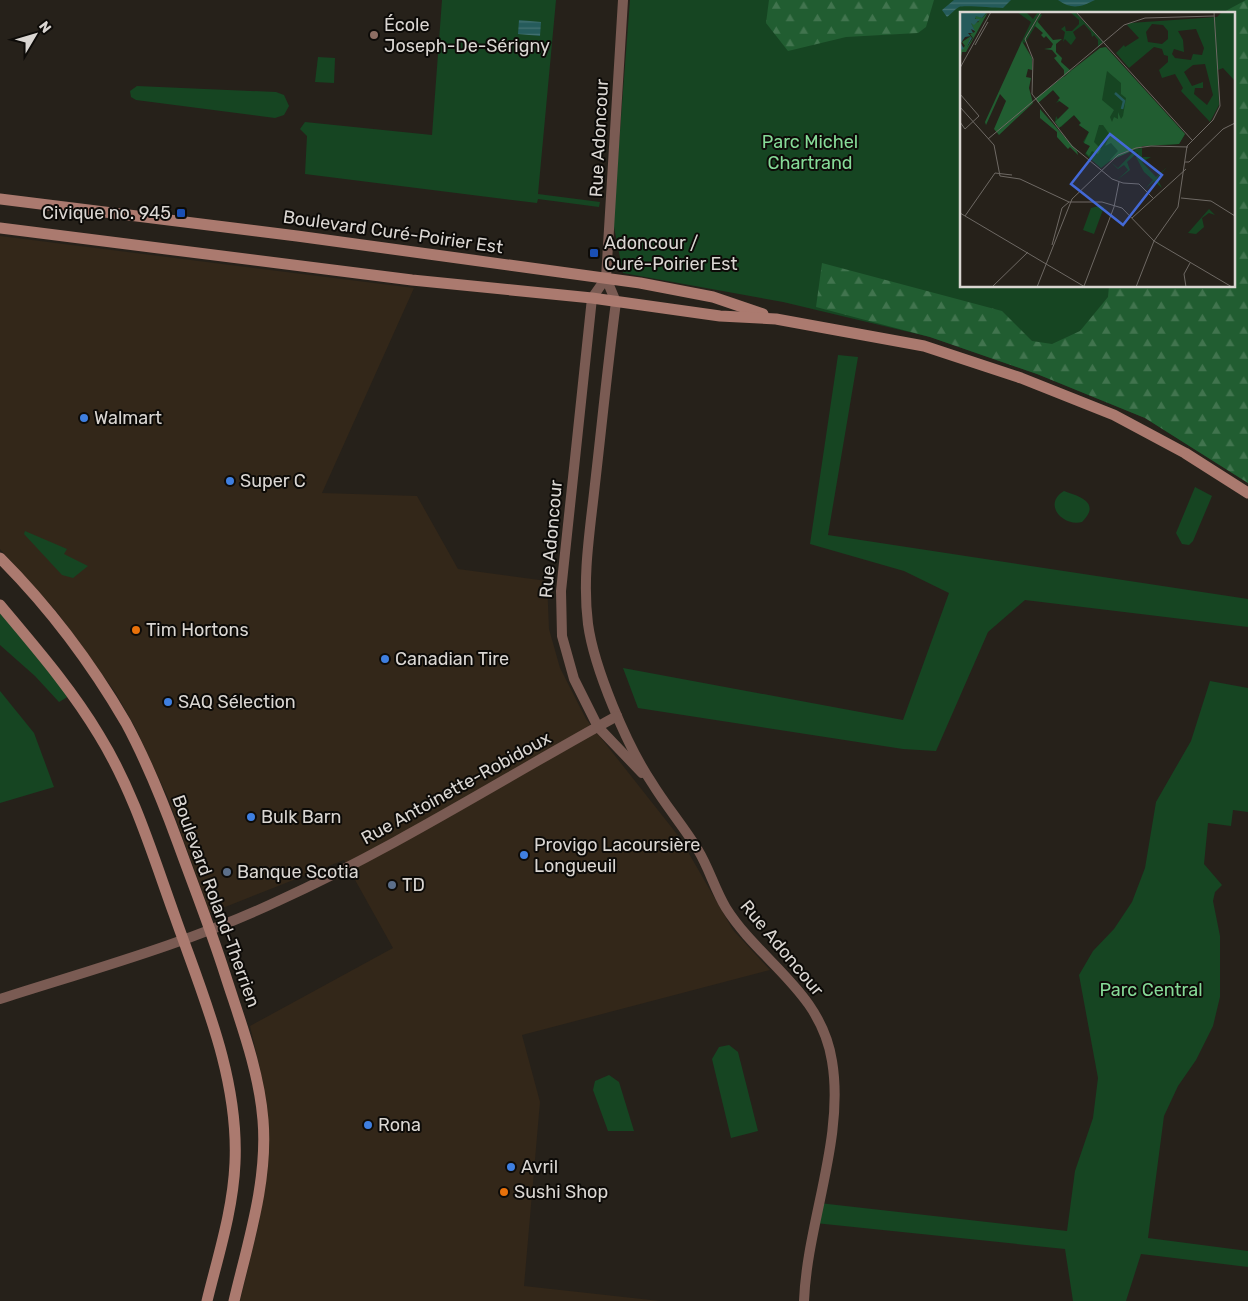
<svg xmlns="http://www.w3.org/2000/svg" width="1248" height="1301" viewBox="0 0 1248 1301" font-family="Rubik,sans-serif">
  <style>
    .commercial { fill: #332719 }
    .green { fill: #164522; fill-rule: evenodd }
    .forest { fill: url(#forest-firs) }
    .water { fill: url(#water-rules) }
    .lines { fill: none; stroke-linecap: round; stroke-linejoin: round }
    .tertiary { stroke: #7a5b53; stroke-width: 10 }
    .secondary { stroke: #ab7a6f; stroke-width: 11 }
    .education-dot { fill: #8d6e63; stroke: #0d0b08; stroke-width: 2 }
    .transit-dot { fill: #1a4fb4; stroke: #0d0b08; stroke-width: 2 }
    .shop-dot { fill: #3f7fe0; stroke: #0d0b08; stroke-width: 2 }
    .food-dot { fill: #e8710a; stroke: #0d0b08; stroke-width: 2 }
    .service-dot { fill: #5c6f8a; stroke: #0d0b08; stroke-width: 2 }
    .labels { text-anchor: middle; stroke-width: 4; stroke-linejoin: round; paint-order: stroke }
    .poi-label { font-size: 18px; fill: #dad6d2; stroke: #0d0b08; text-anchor: start }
    .street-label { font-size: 18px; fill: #dad6d2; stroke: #0d0b08 }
    .park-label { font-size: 18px; fill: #86da97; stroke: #0d0b08 }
    .inset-river { fill: none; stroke: #255b5b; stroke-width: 2.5 }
    .inset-road { fill: none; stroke: #6e6964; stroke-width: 1 }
    .view { fill: #4369d7; fill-opacity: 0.15; stroke: #4369d7; stroke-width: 2.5 }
    .inset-edge { fill: none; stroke: #dad6d2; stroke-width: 2.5 }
  </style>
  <defs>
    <pattern id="forest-firs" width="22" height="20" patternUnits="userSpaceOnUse" patternTransform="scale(1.25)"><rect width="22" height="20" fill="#215d31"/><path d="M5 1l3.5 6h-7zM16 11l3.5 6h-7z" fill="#41744e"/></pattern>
    <pattern id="water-rules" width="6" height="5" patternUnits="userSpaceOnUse" patternTransform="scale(1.25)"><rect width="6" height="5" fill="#255b5b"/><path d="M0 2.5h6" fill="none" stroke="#447272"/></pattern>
  </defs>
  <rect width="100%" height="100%" fill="#26211a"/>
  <path class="commercial" d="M0,236L414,288L322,493L417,496L458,569L547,581L549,629L560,668L586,719L680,838L733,930L770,970L522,1035L540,1102L524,1286L660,1301H240L259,1223L267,1168L266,1117L262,1077L250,1026L393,948L344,860L210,913L169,800L135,727L115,692L57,612L0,549Z"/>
  <g class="green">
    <path d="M442,0H556L538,194L600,202L599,207L538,199L537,203L305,174L307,136L300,129L305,122L432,135Z"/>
    <path d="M630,0H1248V483L1145,418L1037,374L930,337L783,302L623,273L613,222ZM962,14H1234V286H962Z"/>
    <path d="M318,57L335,58L334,83L315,82Z"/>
    <path d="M137,86L276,92L284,95L289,106L284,115L275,118L136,100L131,97L130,91Z"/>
    <path d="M838,355L858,357L828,535L1248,599V627L1025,600L988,632L936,751L903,749L638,708L623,668L903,720L949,593L904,571L810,544Z"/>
    <path d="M1195,487L1212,496L1193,541L1189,545L1182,544L1176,533Z"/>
    <path d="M1064,491C1078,496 1102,502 1082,522C1063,527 1042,504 1064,491Z"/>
    <path d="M25,531L67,549L64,554L88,566L73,578L62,575L24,534Z"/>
    <path d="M0,612L69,696L59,702L35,676L0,645Z"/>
    <path d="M1210,681L1248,688V812L1233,810L1231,826L1208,823L1204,864L1222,885L1215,892L1213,901L1220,936V997L1213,1026L1196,1060L1178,1086L1164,1116L1148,1238L1248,1251V1267L1141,1254L1126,1301H1073L1065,1249L815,1223L819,1203L1067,1231L1075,1171L1093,1118L1098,1078L1079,975L1093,951L1114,929L1132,902L1145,868L1156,802L1191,741Z"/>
    <path d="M0,691L34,733L54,787L0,803Z"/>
    <path d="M729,1045L738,1052L758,1131L731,1138L712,1059L719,1047Z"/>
    <path d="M609,1075L619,1082L634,1131H608L593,1090L595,1081Z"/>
  </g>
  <g class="forest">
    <path d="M769,0H934L926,27L918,33L846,37L788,51L766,23Z"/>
    <path d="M1246,0H1248V483L1145,418L1037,374L930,337L816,307L822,263L1002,311L1032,341L1052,344L1080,331L1108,297L1109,286H1234V14H1220Z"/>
  </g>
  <g class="water">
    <path d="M954,0H1011L1003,8C994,8 964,5 959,7C955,9 951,14 947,17L942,10Z"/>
    <path d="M1058,0H1095C1081,7 1072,10 1058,0Z"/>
    <path d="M519,20L541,22L540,36L518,34Z"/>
  </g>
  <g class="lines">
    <g class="tertiary">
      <path d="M623,0L606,278L616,302C608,362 602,423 595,484C590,531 582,577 588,624C594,668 627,746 652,783C666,806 684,827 698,850C709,868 715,890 726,908C760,962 821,991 832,1061C845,1138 807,1223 804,1301"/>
      <path d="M606,278L592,298L561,591L562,636L574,679L598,727L642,773"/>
      <path d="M0,999C94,969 189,943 278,901C396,847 504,778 617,716"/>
    </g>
    <g class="secondary">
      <path d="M0,199L297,236L640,283L713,297L763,314"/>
      <path d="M0,228L412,280L592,298L720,316L776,319L924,346L1021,378L1114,415L1185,453L1248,493"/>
      <path d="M0,558C49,607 91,663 126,723C147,762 163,802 178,843C194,887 211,930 225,974C240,1021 259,1070 263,1120C268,1181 248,1242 234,1301"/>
      <path d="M0,605C35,647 71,688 99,735C133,790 152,853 174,914C202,994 239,1076 235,1163C233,1210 218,1256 207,1301"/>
    </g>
  </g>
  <circle class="education-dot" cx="374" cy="35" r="5"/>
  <g class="transit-dot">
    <rect x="176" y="208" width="10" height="10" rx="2.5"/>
    <rect x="589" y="248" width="10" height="10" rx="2.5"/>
  </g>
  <g class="shop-dot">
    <circle cx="84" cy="418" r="5"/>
    <circle cx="230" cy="481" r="5"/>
    <circle cx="385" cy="659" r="5"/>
    <circle cx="168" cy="702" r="5"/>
    <circle cx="251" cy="817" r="5"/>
    <circle cx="524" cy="855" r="5"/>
    <circle cx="368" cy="1125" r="5"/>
    <circle cx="511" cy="1167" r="5"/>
  </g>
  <g class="food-dot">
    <circle cx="136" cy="630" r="5"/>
    <circle cx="504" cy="1192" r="5"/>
  </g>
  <g class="service-dot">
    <circle cx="227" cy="872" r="5"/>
    <circle cx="392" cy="885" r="5"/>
  </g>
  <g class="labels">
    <g class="poi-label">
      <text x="384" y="31">École<tspan x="384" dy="21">Joseph-De-Sérigny</tspan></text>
      <text x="171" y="219" text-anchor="end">Civique no. 945</text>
      <text x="604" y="249">Adoncour /<tspan x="604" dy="21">Curé-Poirier Est</tspan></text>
      <text x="94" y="424">Walmart</text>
      <text x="240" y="487">Super C</text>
      <text x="146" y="636">Tim Hortons</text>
      <text x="395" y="665">Canadian Tire</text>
      <text x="178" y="708">SAQ Sélection</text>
      <text x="261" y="823">Bulk Barn</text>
      <text x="534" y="851">Provigo Lacoursière<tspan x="534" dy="21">Longueuil</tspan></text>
      <text x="237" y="878">Banque Scotia</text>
      <text x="402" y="891">TD</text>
      <text x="378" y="1131">Rona</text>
      <text x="521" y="1173">Avril</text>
      <text x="514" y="1198">Sushi Shop</text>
    </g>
    <g class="street-label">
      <text transform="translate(599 138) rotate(-87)" y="6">Rue Adoncour</text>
      <text transform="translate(393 232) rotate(8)" y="6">Boulevard Curé-Poirier Est</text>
      <text transform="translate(551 539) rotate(-85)" y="6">Rue Adoncour</text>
      <text transform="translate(456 788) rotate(-29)" y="6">Rue Antoinette-Robidoux</text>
      <text transform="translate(216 901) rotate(70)" y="6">Boulevard Roland-Therrien</text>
      <text transform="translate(782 948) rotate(50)" y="6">Rue Adoncour</text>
    </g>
    <g class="park-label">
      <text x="810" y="148">Parc Michel<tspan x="810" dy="21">Chartrand</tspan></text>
      <text x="1151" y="996">Parc Central</text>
    </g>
  </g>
  <g transform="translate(960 12)">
    <rect width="275" height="275" fill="#26211a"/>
    <path d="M57,0H66L73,7L78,0L82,3L65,31L62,30L59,35L71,10ZM110,0H115L143,30L138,35V28L134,23L132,25L131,20L124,12L113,20L116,26L111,33L105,27L103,30L105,20L101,17L105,14L106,19H112L119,12V8ZM262,0H275V69L263,56L258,58L259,93L250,110L221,79L223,76L215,62L202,66L199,58L208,50V44L204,43L202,37L194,35L169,56L156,41L164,33L165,35L179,26L167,13L170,11L257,5ZM192,12L203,13L208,19V27L202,32L188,30L186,20ZM236,17L244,36L242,43L233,42L231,48L215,46L212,42L214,37L224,40L223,28L218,19ZM245,52L253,83L247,93L234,82L235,76H243V70L232,74L224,60L233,53ZM144,35L225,122L219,132L183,134L154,146L141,156L125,142L130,134L123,130L129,120L119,113L121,111L114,103L101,115L95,110L96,104L99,109L109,96L102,88L96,91L100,86L93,78L78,91L76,86ZM182,136V145H191L182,150L196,165L207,155L197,166L202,176L194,169L185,177L193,168L184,160L176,145L178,140L167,150L170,158L157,168L168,158L164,153L158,157L151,150L158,156L176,137ZM139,194L144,195L134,222L123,218L131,196ZM249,197L255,203L249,201L242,206L244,215L236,222L228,221Z" fill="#164522" fill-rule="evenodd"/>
    <path d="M28,0L6,40H2L0,49V38L5,34L2,30L11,24L7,35L13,26L10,22L15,20L11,11L19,10L15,6L16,3L22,6ZM77,9L93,28L102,27L96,32V40L102,46L101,50L111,59L104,65V58L94,46L97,44L92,38L84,37L91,36L93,32L86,24L84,26L81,23L83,21L75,14ZM62,29L72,46V58L68,57L66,65L71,66L69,76L73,91L39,123L34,117L46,89L40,82L26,113L25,110ZM146,35L225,122L219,132L183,134L149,149L158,139L151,131L145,134L150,123L143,113H139L134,130L141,137L138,142L132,139L129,144L126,141L130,134L124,131L129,120L119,113L121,111L114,103L99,116L95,110L109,96L98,88L100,86L93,78L78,91L76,86L140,36ZM147,59L161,71V82L166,86L163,104L161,107L158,100V107L154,105L152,110L150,105L154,98L142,88ZM80,97L117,139L118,143L110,135L108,137L97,125V120L80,106Z" fill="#215d31" fill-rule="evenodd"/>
    <path d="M0,0H27L22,6L16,4L15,7H20L14,13L11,11L15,19L11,17L13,21H8L12,26L6,36L11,24L5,25L1,31L4,37L0,38Z" fill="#255b5b"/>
    <path class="inset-river" d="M155,81L164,89L162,97"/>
    <path class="inset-road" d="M81,0L65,27L73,47L72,82L112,134L152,167L163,171M116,0L232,128M15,33L28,10M0,56L31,0M0,82L19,104L5,117L0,110M0,95L34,133L40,164L60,167L109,190H142L162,196L194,229L272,275M28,127L164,13L185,6L254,4M191,134L228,135M225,150H229L263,117L275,111M163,171L179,172L193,186M221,186L251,189L275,204M0,201L125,275M5,204L35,161L52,163M172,206L226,157M92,233L102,196L109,190M124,274L154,195L159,170M32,275L68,240M77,275L112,187L158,143L176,136L191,134M176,275L194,229L218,195L227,134L253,108L260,94L254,0M226,275L224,262L230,251"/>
    <path class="view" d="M150,122L202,163L163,213L111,172Z"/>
    <rect width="275" height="275" class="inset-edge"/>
  </g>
  <g transform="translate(35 35) rotate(52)" stroke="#0d0b08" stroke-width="4" paint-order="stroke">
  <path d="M0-4L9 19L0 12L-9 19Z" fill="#dad6d2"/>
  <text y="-8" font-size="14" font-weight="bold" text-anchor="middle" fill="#dad6d2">N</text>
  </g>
</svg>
